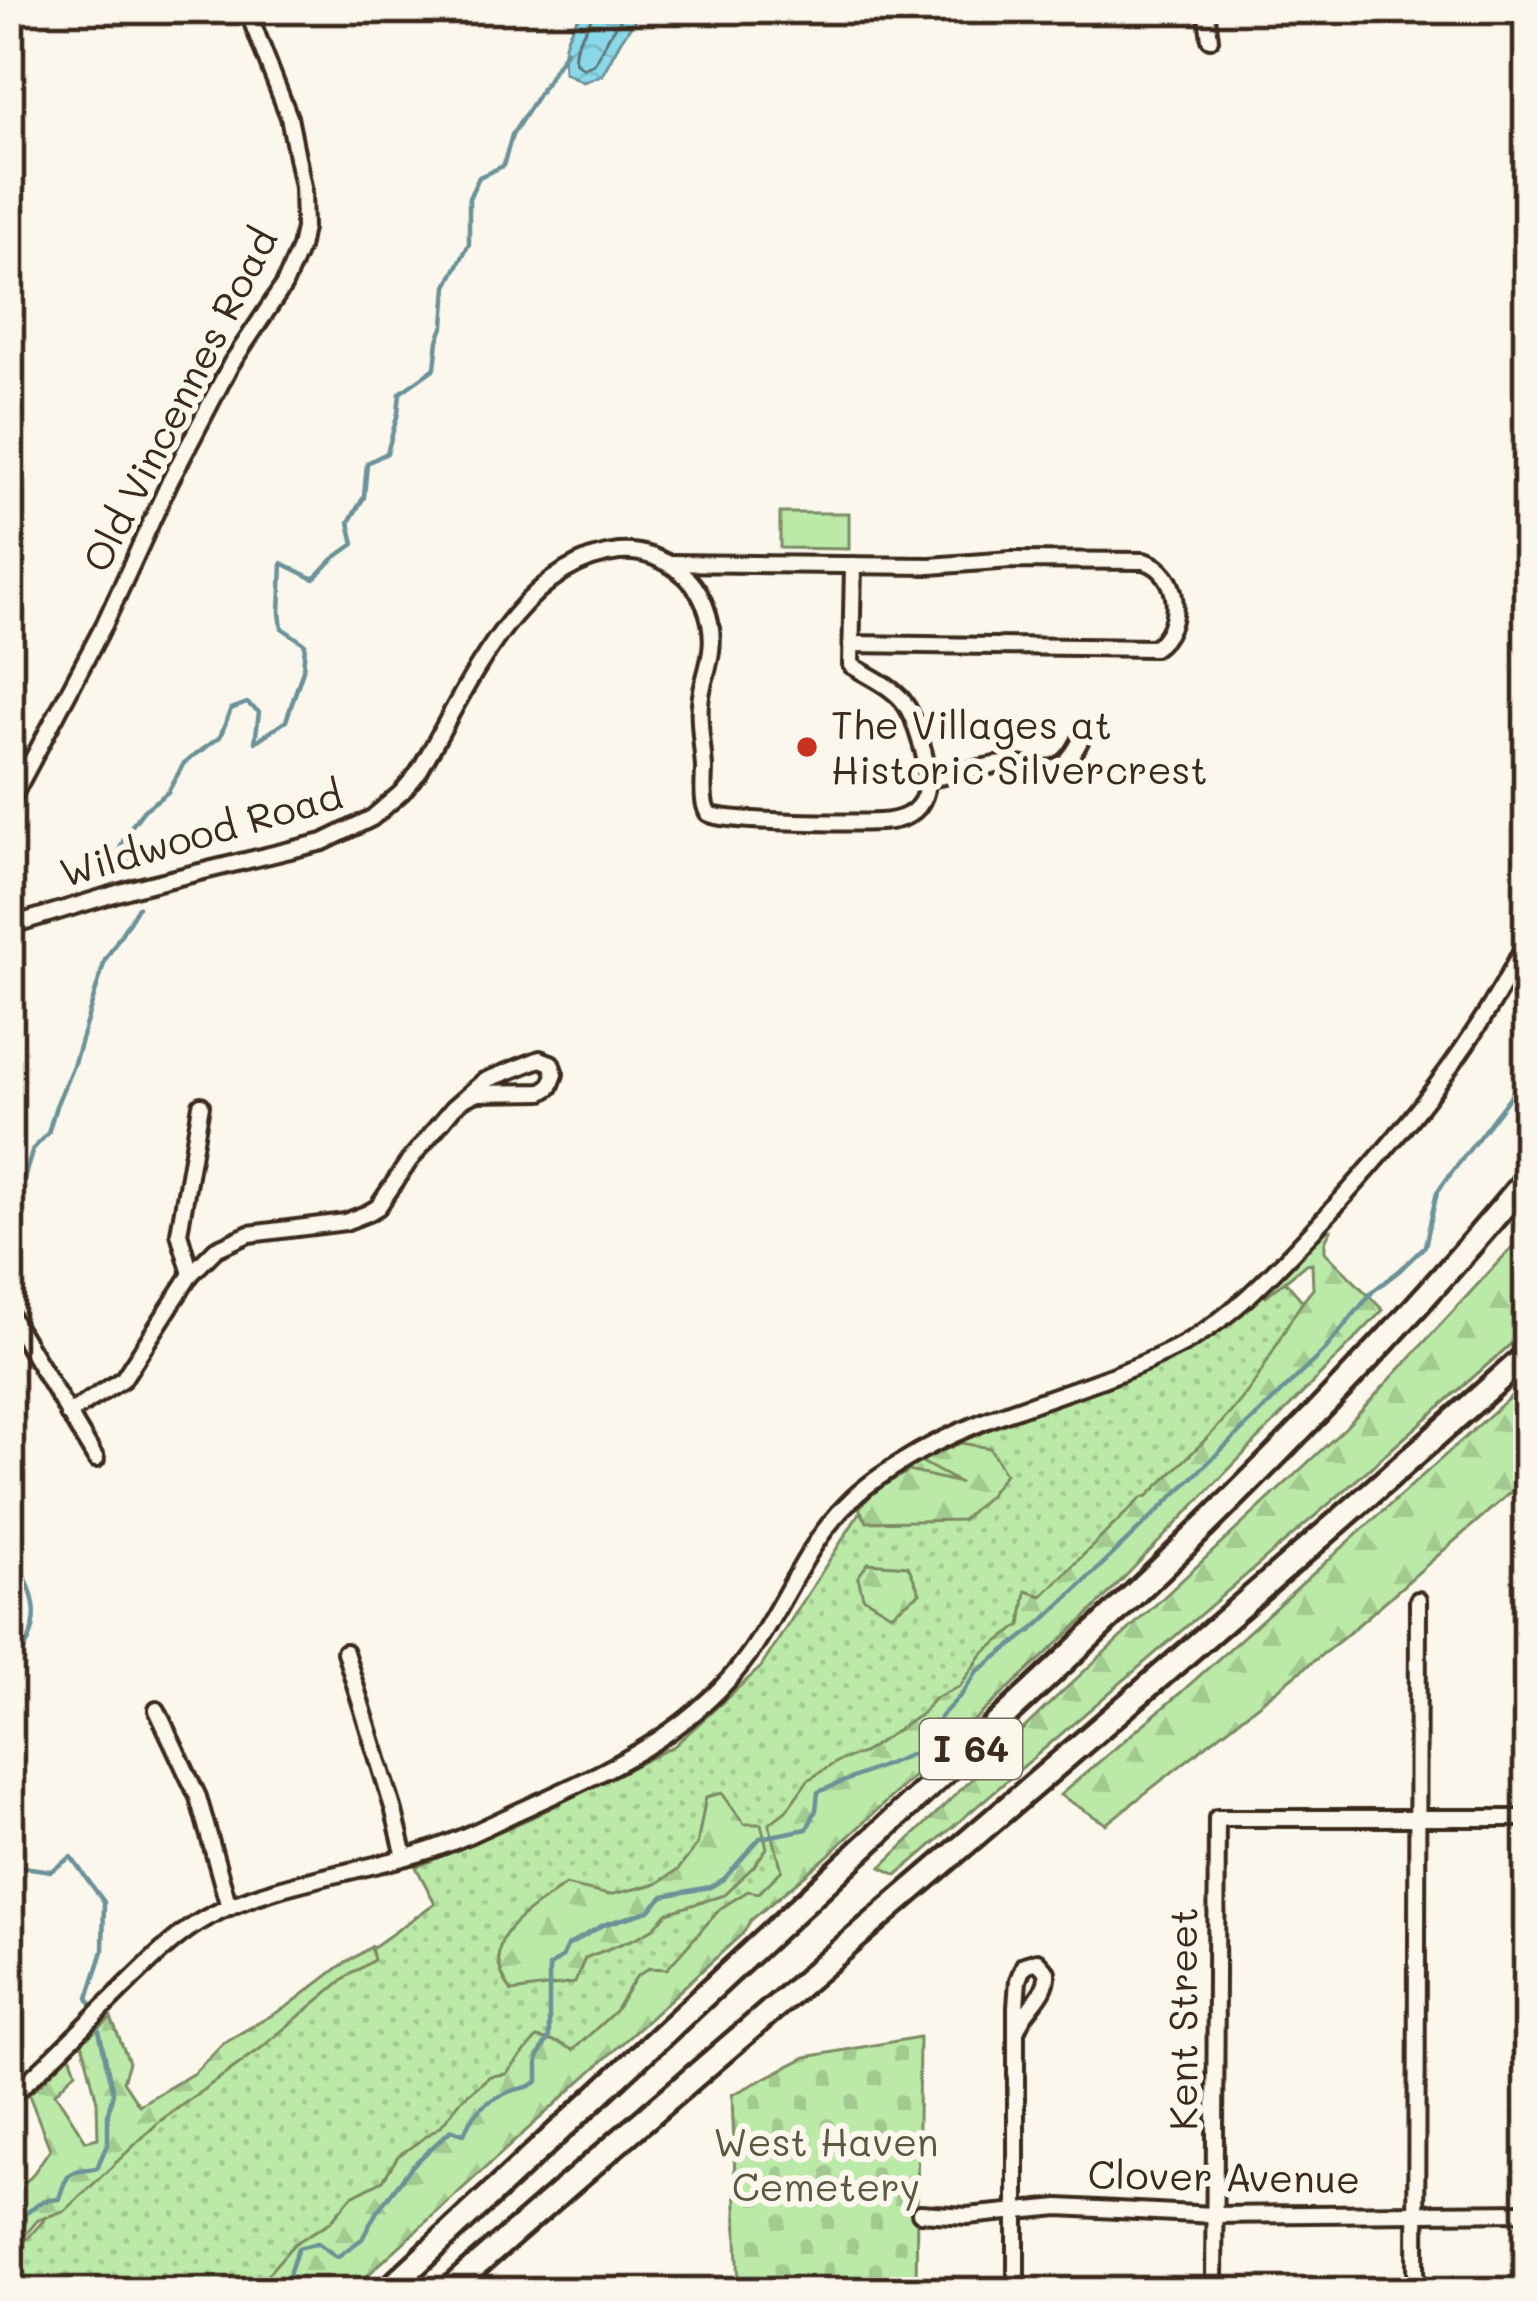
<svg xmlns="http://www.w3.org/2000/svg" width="1537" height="2301" viewBox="0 0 1537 2301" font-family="Mali,sans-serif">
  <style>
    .built { fill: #f5e6d2 }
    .grass { fill: url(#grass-dots); stroke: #7b8a63; stroke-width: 3 }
    .forest { fill: url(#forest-firs); stroke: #7b8a63; stroke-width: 3 }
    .cemetery { fill: url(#cemetery-stones); stroke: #7b8a63; stroke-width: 3 }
    .park { fill: #bbeaa8; stroke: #7b8a63; stroke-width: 3 }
    .water { fill: url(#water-waves); stroke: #6a9298; stroke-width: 3 }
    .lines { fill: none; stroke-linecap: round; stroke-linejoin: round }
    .shore { stroke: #5b706f; stroke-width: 3 }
    .stream { stroke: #6a9298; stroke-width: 4.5 }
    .minor-casing { stroke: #3b2a1e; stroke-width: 22 }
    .highway-casing { stroke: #3b2a1e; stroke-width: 30 }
    .minor { stroke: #fbf7ec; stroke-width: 14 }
    .highway { stroke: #fbf7ec; stroke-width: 21 }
    .poi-dot { fill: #c8321e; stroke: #fbf7ec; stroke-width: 4.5 }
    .labels { text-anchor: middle; stroke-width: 12; stroke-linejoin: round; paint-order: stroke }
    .shield { fill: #fbf7ec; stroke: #75685c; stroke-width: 3 }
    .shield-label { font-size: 36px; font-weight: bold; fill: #3b2a1e }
    .street-label { font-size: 39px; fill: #3b2a1e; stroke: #fbf7ec }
    .poi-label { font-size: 39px; fill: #3b2a1e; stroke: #fbf7ec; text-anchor: start }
    .park-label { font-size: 39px; fill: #5b5a40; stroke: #fbf7ec }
  </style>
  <defs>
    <pattern id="grass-dots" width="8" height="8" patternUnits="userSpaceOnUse" patternTransform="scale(3)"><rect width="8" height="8" fill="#bbeaa8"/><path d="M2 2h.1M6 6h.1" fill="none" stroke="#a2c990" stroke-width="1.8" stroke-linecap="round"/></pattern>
    <pattern id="forest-firs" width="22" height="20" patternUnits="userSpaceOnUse" patternTransform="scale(3)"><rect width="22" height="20" fill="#bbeaa8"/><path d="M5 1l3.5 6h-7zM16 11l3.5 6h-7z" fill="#a2c990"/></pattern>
    <pattern id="cemetery-stones" width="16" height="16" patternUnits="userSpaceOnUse" patternTransform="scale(3)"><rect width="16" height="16" fill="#bbeaa8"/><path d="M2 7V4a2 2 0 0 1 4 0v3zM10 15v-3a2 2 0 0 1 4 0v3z" fill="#a2c990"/></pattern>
    <pattern id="water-waves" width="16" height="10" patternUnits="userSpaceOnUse" patternTransform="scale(3)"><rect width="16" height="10" fill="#8ad8e9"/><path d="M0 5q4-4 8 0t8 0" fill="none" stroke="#78bac7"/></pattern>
  </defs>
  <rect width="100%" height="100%" fill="#fbf7ec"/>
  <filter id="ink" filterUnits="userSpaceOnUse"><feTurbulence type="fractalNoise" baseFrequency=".00833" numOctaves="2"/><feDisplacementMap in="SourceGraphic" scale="24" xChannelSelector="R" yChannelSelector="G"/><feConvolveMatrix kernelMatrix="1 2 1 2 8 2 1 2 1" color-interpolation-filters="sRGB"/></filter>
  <g filter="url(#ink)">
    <g class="built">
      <path d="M9,1570L23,1599L20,1637L9,1653Z"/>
      <path d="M9,1901L17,1913L25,1975L9,1985Z"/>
    </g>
    <path class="grass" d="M1278,1273L1340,1344L986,1688L324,2292H9V2259L135,2118L435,1903L416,1867L531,1818L674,1746L761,1667L878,1484L962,1434L1159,1361Z"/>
    <g class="forest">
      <path d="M1324,1228L1331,1230L1325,1241V1252L1383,1310L1085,1618L824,1859L751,1920L742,1934L359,2283L344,2292H252L294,2244L330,2222L352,2196L383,2180L398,2156L441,2126L462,2099L490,2076L506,2074L537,2038L559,2043L573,2050L615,2011L636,1977L649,1968L667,1969L721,1908L748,1891L759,1893L782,1870L769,1824L786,1811L808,1780L838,1761L863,1753L921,1714L935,1698L960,1686L983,1653L1021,1625L1026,1591L1042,1596L1141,1498L1148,1496C1186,1458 1228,1422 1258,1377C1277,1347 1290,1315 1313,1289L1312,1263L1306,1264L1266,1296L1263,1291Z"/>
      <path d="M1528,1230V1329L1337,1497L897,1875L881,1867L1046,1707L1346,1427Z"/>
      <path d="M1528,1381V1477L1343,1638L1106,1824L1060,1795L1179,1694Z"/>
      <path d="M961,1443L990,1448L1005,1474L989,1495L962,1520L867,1522L859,1508L877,1489L909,1471L960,1483L920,1461Z"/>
      <path d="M868,1563L908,1566L920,1593L891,1614L863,1597L858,1577Z"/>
      <path d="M722,1793L744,1824H761L767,1848L754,1866L724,1895L667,1913L654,1928L636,1938L585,1958L575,1983L512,1992C473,1938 526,1915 565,1885L609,1895L656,1884L678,1870L697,1845L706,1797Z"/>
      <path d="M371,1947L374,1960L346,1977L260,2049L160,2121L66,2210L38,2220L9,2254V2195L31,2177L50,2149L29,2095L70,2055L76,2071L55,2093L86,2141L98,2138L97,2101L82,2042L111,2018L129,2062L123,2081L139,2105L194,2073L223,2043L288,2006L339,1967Z"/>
    </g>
    <path class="cemetery" d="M919,2037L916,2292H739L732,2095L806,2057Z"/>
    <path class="park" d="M780,513H849V549L780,548Z"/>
    <path class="water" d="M584,9H642L620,42L602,75L583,82L564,72C561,44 568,31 584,9Z"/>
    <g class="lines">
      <path class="shore" d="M593,9C591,31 572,37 575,62L583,68L594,64L609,36L628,9"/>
      <g class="stream">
        <path d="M131,866L119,851L127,832L144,810L168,792L184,763L220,737L231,709L247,703L259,712L255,742L286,721L303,670L305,644L282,628L280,613L282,563L314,579L333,559L354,544L349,522L364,497L367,463L387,453L398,413L400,393L435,368L438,340L444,325L447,286L469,244V198L479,177L503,166L512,135L566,51"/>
        <path d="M9,1219L13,1214L33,1149L48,1133L56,1106L74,1063L105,960L138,907"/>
        <path d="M9,1542C36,1600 50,1618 9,1673"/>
        <path d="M9,1800V1801"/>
        <path d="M9,1865L51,1871L71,1857L104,1902L103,1951L88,1998L92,2006"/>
        <path d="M9,2236L24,2225L25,2214L43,2201L59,2199C67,2172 69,2171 97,2168L108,2142V2112L113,2093L98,2026"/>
        <path d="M288,2292L290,2271L298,2248L318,2243L337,2257L362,2239L376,2213L412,2166L451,2130L464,2134C472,2112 486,2101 509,2092C521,2087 527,2090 538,2081V2058L549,2037V1967L562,1957L567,1946L603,1925L649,1911L663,1896L710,1887L724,1879L760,1838L807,1829L816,1810L818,1792L924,1749L941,1716L962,1694L977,1672L1036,1627L1084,1582L1324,1351L1373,1291L1399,1271L1425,1246L1437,1192L1528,1073"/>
      </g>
      <defs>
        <g id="minor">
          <path d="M1206,9L1210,39"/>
          <path d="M669,563L930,566L1011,560L1144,561C1182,572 1184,628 1154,648L851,644"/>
          <path d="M929,779C951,775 973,769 995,765C1037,759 1058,791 1083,735"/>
          <path d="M9,804L104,625L170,481L231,364L284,285L300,248L304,228L303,187L289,117L247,9"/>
          <path d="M9,926L134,888L323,842L372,818L402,792L418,773C464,696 516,563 619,552C641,550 660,557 678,570C702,587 715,621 711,651C709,669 701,686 700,704C698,721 703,748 704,768C704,780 701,802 708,813C717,823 858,823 880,822C931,820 933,781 921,743C916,728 913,714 903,701C890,685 868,676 851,665L853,565"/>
          <path d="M191,1274L179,1233L201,1105"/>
          <path d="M9,1314L96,1459"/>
          <path d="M68,1414L123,1379L191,1274L216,1249L249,1234L345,1222L368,1213L378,1207L409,1161L453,1108L484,1081L540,1059L551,1063L555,1074L550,1087L542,1092L478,1093L465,1098"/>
          <path d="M345,1652L394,1811L405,1857"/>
          <path d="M157,1710L198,1797L229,1907"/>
          <path d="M9,2098C51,2062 90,2020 130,1981C154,1958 177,1934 206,1918C272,1882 352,1874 424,1852C458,1842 491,1824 524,1809C569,1788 615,1768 656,1741C691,1718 726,1687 750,1653C784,1605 805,1546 847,1504C863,1487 883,1474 902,1462C986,1409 1087,1393 1176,1348C1231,1320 1276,1270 1318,1225C1398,1139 1476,1045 1528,938"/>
          <path d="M920,2213L967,2216L1059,2207L1214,2215L1528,2212"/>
          <path d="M1016,2292V2007L1018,1980L1024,1965L1037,1961L1047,1972C1049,1995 1024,2008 1017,2030"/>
          <path d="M1214,2292L1217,1818H1528"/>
          <path d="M1416,2292L1418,1600"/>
        </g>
        <g id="highway">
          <path d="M386,2292C546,2144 705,1995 864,1847C1095,1633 1327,1421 1528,1177"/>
          <path d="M446,2292C805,1977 1172,1672 1528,1354"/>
        </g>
      </defs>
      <use href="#minor" class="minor-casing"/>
      <use href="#highway" class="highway-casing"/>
      <use href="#minor" class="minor"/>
      <use href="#highway" class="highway"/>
    </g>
  </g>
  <circle class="poi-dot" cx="807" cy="747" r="12"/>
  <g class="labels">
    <rect class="shield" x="920" y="1719" width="102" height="60" rx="9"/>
    <g class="shield-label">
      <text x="971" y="1762">I 64</text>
    </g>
    <g class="street-label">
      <text transform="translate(180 400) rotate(-63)" y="14">Old Vincennes Road</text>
      <text transform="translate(201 834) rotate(-16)" y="14">Wildwood Road</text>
      <text transform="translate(1183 2019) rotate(-90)" y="14">Kent Street</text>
      <text transform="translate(1224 2177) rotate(1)" y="14">Clover Avenue</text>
    </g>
    <g class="poi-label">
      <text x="831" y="739">The Villages at<tspan x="831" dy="45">Historic Silvercrest</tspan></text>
    </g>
    <g class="park-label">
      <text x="826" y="2156">West Haven<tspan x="826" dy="45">Cemetery</tspan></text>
    </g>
  </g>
  <rect width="1537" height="2301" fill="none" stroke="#fbf7ec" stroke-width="48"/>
  <rect x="24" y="24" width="1489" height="2253" fill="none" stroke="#3b2a1e" stroke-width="4.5" filter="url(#ink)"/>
</svg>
